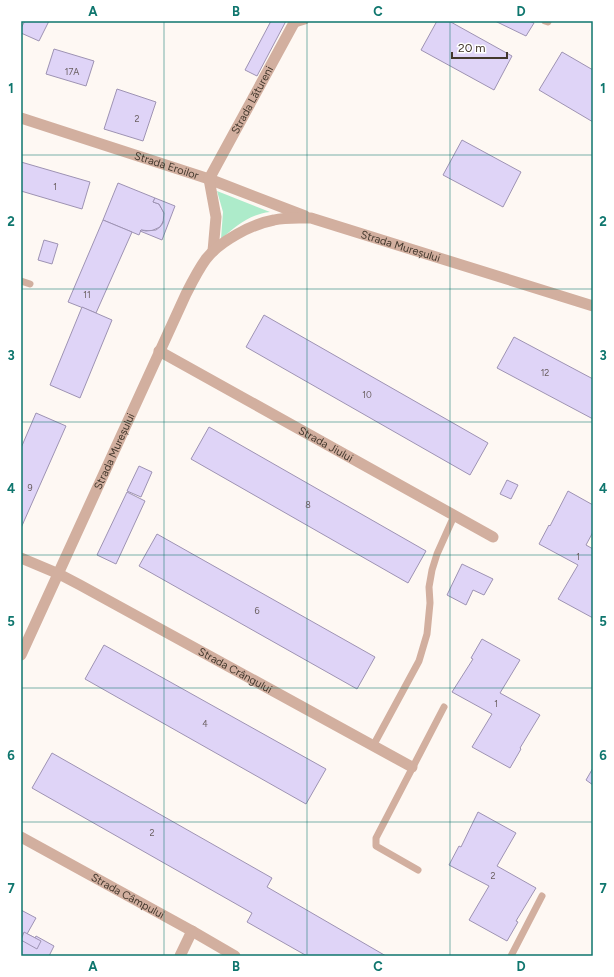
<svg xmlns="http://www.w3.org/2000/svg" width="614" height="977" viewBox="0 0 614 977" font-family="Figtree,sans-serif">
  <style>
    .grass { fill: #adebca }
    .building { fill: #dfd4f7; stroke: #9e93b3 }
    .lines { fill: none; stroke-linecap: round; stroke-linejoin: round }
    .service { stroke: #d2af9f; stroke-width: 7 }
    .minor { stroke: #d2af9f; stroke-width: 11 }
    .grid { fill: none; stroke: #0f766e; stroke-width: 1; stroke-opacity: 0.55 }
    .labels { text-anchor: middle; stroke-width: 3; stroke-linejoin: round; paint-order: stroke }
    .number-label { font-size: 9px; fill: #6a5f60 }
    .street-label { font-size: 11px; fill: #43382d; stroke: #fff }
    .neatline { fill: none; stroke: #0f766e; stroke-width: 1.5 }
    .grid-label { font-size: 13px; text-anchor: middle; font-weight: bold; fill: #0f766e }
  </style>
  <rect width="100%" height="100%" fill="#fef8f3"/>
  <path class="grass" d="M217,191L270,212C250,214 235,227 221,239L223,212Z"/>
  <g class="building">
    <path d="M25,21H49L39,41L21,33V28Z"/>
    <path d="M271,21H286L257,76L245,70Z"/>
    <path d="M437,21H449L512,56L494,90L421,50Z"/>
    <path d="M495,21H529L534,23L526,36Z"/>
    <path d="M54,49L94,61L86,86L46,74Z"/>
    <path d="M562,52L593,70V122L539,90Z"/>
    <path d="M117,89L156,102L143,141L104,129Z"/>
    <path d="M462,140L521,172L503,207L443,175Z"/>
    <path d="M21,162L90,182L82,209L21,191Z"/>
    <path d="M118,183L155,198L153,202L159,204L164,213L165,218L160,227L151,231L141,230L139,235L103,220Z"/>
    <path d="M155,198L175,206L162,240L140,231L141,230L146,231L156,230L160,227L163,223L164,213L159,204L153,202Z"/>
    <path d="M103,220L132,232L96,313L68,302Z"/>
    <path d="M44,240L58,244L52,264L38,260Z"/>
    <path d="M82,307L112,320L80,398L50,385Z"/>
    <path d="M264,315L488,443L470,475L246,347Z"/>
    <path d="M514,337L593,379V419L497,368Z"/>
    <path d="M36,413L66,426L21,528V448Z"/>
    <path d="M209,427L426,551L408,583L191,459Z"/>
    <path d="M139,466L152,472L141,497L127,491Z"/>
    <path d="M507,480L518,485L511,499L500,494Z"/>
    <path d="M568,491L593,505V532L586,545L593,549V618L558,599L578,565L539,544L549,525L550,526Z"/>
    <path d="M127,492L145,501L116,564L97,555Z"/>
    <path d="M157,534L375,657L357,689L139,566Z"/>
    <path d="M462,564L493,579L484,595L473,590L466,605L447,595Z"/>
    <path d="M482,639L520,660L500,693L540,715L520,748L521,749L510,768L472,747L492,714L452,692L473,659L471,658Z"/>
    <path d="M104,645L326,769L306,804L85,679Z"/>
    <path d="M52,753L272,878L267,887L386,956H307L247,922L252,913L32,788Z"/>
    <path d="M593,768V785L586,780Z"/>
    <path d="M478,812L516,833L497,866L536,888L516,921L518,922L507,941L469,920L489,886L449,865L459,846L461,847Z"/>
    <path d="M21,910L36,918L27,934L35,938L36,936L54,946L49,956H21Z"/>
    <path d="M24,932L41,941L37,949L21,940Z"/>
  </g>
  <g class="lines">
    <g class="service">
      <path d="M545,21L548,22"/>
      <path d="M292,25L305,21"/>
      <path d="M21,281L30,284"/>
      <path d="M373,746L419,661L427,634L430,603L429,587L432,570L437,554L454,516"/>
      <path d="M418,870L376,846V838L444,707"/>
      <path d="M511,956L542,896"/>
    </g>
    <g class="minor">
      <path id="s1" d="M21,118L209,179L305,216"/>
      <path id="s2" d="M209,179L295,21"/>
      <path d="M209,179L216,217L213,251"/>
      <path id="s3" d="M159,351L493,537"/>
      <path id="s4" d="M21,558L59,574L80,585L412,767"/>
      <path id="s5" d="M21,655L186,294C192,282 198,270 206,259C220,241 252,224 274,220C286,217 299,218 311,218L593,306"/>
      <path id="s6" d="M21,837L192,931L235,956"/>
      <path d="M180,956L192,931"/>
    </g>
  </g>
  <path class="grid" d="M164,21V956M307,21V956M450,21V956M21,155H593M21,289H593M21,422H593M21,555H593M21,688H593M21,822H593"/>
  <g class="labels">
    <g class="number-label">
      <text x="72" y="75">17A</text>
      <text x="137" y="122">2</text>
      <text x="55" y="190">1</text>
      <text x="87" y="298">11</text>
      <text x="545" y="376">12</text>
      <text x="367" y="398">10</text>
      <text x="30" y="491">9</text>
      <text x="308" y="508">8</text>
      <text x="578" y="560">1</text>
      <text x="257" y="614">6</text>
      <text x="496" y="707">1</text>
      <text x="205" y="727">4</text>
      <text x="152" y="836">2</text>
      <text x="493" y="879">2</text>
    </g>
    <g class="street-label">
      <text dy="4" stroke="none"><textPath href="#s2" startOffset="90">Strada Lătureni</textPath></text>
      <text dy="4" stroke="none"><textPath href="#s1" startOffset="153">Strada Eroilor</textPath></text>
      <text dy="4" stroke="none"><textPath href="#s5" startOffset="648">Strada Mureșului</textPath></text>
      <text dy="4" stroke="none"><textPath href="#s3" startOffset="191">Strada Jiului</textPath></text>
      <text dy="4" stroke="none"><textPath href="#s5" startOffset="224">Strada Mureșului</textPath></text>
      <text dy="4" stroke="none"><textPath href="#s4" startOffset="242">Strada Crângului</textPath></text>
      <text dy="4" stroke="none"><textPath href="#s6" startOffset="122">Strada Câmpului</textPath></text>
    </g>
  </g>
  <rect width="614" height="977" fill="none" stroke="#ffffff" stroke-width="44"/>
  <path d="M452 52v6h55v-6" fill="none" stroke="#43382d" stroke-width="2"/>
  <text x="458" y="52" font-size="12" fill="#43382d" stroke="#ffffff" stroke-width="3" paint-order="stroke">20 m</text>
  <rect x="22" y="22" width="570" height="933" class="neatline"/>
  <g class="grid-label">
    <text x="93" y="16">A</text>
    <text x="236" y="16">B</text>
    <text x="378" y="16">C</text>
    <text x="521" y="16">D</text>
    <text x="11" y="93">1</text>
    <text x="603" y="93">1</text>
    <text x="11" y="226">2</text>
    <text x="603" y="226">2</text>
    <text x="11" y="360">3</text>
    <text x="603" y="360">3</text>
    <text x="11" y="493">4</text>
    <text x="603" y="493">4</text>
    <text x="11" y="626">5</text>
    <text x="603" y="626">5</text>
    <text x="11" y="760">6</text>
    <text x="603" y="760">6</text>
    <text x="11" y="893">7</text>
    <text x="603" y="893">7</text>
    <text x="93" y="971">A</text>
    <text x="236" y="971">B</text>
    <text x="378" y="971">C</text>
    <text x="521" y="971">D</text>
  </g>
</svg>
